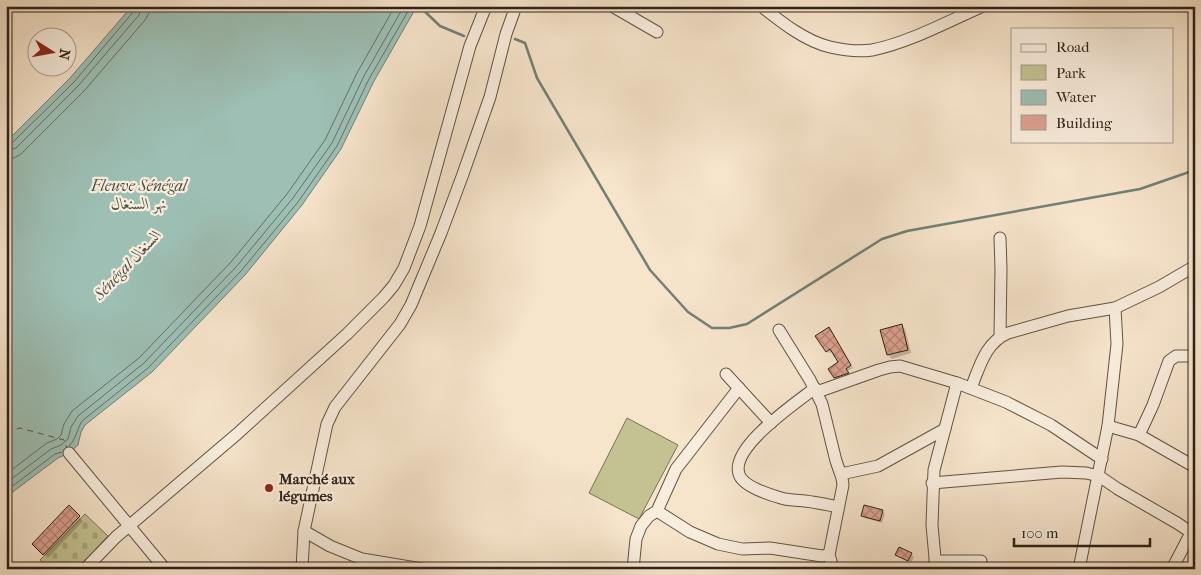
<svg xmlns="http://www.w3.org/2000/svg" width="1201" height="575" viewBox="0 0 1201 575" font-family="'IM FELL French Canon',Amiri,serif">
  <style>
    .green { fill: #c4c292; stroke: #7a7256 }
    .cemetery { fill: url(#cemetery-stones); stroke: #7a7256 }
    .water { fill: #9dbfb4; stroke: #718076 }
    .shadow { fill: #0003 }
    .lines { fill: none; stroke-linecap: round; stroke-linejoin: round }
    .shore { stroke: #667066; stroke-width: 1 }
    .stream { stroke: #718076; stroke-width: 2.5 }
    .ferry { stroke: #505148; stroke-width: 1; stroke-dasharray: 6 5; stroke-linecap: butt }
    .building { fill: url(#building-cross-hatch); stroke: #2f2219 }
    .minor-casing { stroke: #615246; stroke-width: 13 }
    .minor { stroke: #f9eddd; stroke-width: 11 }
    .poi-dot { fill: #8f2418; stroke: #f9eddd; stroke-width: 2 }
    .labels { text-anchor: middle; stroke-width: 4.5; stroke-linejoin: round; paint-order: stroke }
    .poi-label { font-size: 15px; font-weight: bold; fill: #2f2219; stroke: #f9eddd; text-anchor: start }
    .water-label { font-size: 16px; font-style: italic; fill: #505148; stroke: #f9eddd }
  </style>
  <defs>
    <pattern id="cemetery-stones" width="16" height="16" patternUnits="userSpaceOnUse" patternTransform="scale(1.25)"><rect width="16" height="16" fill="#c4c292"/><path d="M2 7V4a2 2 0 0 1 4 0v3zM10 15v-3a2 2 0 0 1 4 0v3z" fill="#a9a67d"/></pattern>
    <pattern id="building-cross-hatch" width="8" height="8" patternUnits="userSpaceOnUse" patternTransform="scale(1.25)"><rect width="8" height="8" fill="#dda18f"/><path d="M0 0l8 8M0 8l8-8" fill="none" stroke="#b48374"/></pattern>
  </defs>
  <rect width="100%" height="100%" fill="#f6e4cb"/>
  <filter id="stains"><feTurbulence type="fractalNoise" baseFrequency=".004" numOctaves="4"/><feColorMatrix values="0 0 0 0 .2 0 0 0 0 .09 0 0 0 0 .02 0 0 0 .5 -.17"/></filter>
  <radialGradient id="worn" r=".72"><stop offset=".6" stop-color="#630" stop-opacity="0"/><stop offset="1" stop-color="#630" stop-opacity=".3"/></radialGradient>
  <path class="green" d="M627,418L678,445L639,519L589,493Z"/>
  <path class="cemetery" d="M85,514L108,536L77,569H48L40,560Z"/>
  <path class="water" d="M132,6H417L374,81L341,149L302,205L245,275L152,372L85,425L81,432L78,445L69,453L58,458L6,497V142L70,78Z"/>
  <g class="shadow">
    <path d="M901,326L905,329L911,353L892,359L888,355Z"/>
    <path d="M831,331L853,368L847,371L850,375L837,380L835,377L840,362L833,351L829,353L827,351Z"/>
    <path d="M69,507L83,521L48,558L33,544Z"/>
    <path d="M882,511L885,513L882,523L865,518L862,516Z"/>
    <path d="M911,554L914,557L911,563L897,555Z"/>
  </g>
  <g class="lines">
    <g class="shore">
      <path d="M6,145L12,143L74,82L134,11L136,6"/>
      <path d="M6,151L16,148L78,86L139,15L142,6"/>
      <path d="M6,159L14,158L21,154L84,91L145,20L149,13L150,6"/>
      <path d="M69,446C76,440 77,429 82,421L148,368L241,271L298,202L337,146L369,79L411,6"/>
      <path d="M6,474L47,443L57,439L61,435L64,424L72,411L139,358L231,262L287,194L325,140L357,73L395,6"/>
      <path d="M6,483L51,449L61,445L68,439L71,427L78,416L144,363L236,267L293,198L332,143L364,76L404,6"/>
      <path d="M6,491L55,454L62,452"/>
    </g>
    <g class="stream">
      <path d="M419,6L440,26L464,36"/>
      <path d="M515,39L525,43L537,78L650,270L688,312L712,328H729L747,324L882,239L907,231L1140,189L1195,170"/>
    </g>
    <path class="ferry" d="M6,432L20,428L64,440L67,448"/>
  </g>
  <g class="building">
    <path d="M902,324L908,350L887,355L880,330Z"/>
    <path d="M829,327L851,365L846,369L849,373L834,378L828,369L838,362L830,349L826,352L815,336Z"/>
    <path d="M69,505L80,516L43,555L32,544Z"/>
    <path d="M864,505L883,510L880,521L861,516Z"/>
    <path d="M899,547L912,553L908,561L895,555Z"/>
  </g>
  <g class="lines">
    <defs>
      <g id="minor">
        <path d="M612,6L657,32"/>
        <path d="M761,6C781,22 805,41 830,47C843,50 859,52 872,50C908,43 949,21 983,6"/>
        <path d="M1000,238L1001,269L1000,336"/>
        <path d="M779,330L810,380L822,404L836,461L842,478L843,485L829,555L831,561L829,569"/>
        <path d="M726,374L771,423"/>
        <path d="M815,388C796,403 730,447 739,474C742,486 770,495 781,498C791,501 802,500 812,502C820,503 829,505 838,507"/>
        <path d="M971,388C980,366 985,343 1008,333L1068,316L1115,308L1159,287L1195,266"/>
        <path d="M817,392L879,370L890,367L900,366L957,383L1006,402L1051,425L1102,459"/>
        <path d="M1108,426L1139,435L1195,467"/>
        <path d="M1139,435L1153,405L1169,361L1176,356H1195"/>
        <path d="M69,453L165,569"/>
        <path d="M841,474L878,466L945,429"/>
        <path d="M932,483L1062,472L1086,473L1099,476L1118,489L1177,523L1195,535"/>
        <path d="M657,511L690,532L718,544L742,549L770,548L822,556L829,555"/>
        <path d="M304,531L330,546L362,559L422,569"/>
        <path d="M935,561H981"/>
        <path d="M85,569L116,537L237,434L347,334L384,297L394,285L404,268L420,226L470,46L486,6"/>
        <path d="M302,569L304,531L327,424L335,407L400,324L411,305L441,233L463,174L490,97L506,34L516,6"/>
        <path d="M633,569L636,539L641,526L649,516L657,511L676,469L739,388"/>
        <path d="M936,569L932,525L934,470L957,383"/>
        <path d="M1079,569L1108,426L1117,344L1115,308"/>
        <path d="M1172,569L1194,527"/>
      </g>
    </defs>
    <use href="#minor" class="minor-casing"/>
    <use href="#minor" class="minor"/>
  </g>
  <circle class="poi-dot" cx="269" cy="488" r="5"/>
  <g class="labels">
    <g class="poi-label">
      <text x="279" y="484">Marché aux<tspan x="279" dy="17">légumes</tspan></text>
    </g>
    <g class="water-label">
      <text x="139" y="191">Fleuve Sénégal<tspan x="139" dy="18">نهر السنغال</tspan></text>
      <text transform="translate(127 264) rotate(-47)" y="6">Sénégal السنغال</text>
    </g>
  </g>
  <rect width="1201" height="575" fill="none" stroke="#f6e4cb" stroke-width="25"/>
  <rect x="8" y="8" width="1186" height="560" fill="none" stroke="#2f2219" stroke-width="2.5"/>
  <rect x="12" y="12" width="1176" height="550" fill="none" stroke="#2f2219"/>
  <rect x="1011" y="28" width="162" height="115" fill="#f9eddd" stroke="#a89c8f"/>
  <rect x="1021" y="44" width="25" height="8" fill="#f9eddd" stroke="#a89c8f"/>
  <text x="1056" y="52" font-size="15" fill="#2f2219">Road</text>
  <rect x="1021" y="65" width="25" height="15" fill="#c4c292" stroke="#a89c8f"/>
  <text x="1056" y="78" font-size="15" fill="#2f2219">Park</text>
  <rect x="1021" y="90" width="25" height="15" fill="#9dbfb4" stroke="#a89c8f"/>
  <text x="1056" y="102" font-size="15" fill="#2f2219">Water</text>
  <rect x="1021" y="115" width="25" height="15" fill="#dda18f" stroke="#a89c8f"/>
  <text x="1056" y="128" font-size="15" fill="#2f2219">Building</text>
  <g transform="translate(52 52) rotate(101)"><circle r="24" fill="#f9eddd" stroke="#a89c8f"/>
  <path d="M0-4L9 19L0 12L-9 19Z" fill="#8f2418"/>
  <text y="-8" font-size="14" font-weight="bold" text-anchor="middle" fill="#2f2219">N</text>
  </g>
  <path d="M1014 538v8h136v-8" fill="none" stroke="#2f2219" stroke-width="2.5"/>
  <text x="1021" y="538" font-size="15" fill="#2f2219" stroke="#f9eddd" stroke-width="4" paint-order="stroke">100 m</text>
  <rect width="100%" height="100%" filter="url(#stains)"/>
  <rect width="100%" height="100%" fill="url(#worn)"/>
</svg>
